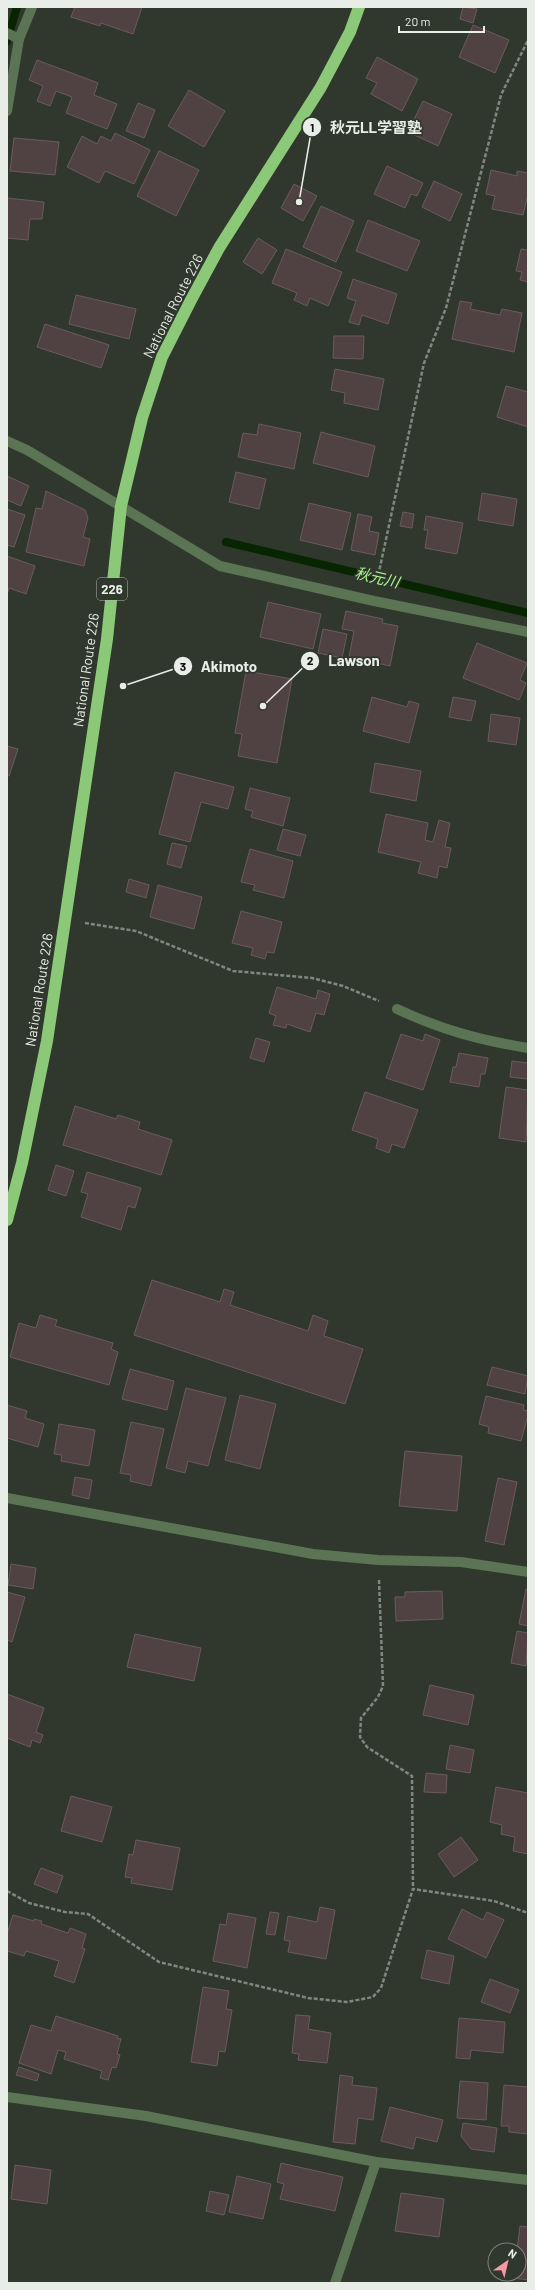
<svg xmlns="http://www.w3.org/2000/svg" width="535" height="2290" viewBox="0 0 535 2290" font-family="Barlow,'Noto Sans JP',sans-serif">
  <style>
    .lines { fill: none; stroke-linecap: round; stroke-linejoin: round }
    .stream { stroke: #062500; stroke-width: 8 }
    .building { fill: #504143; stroke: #6a5b5c }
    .path { stroke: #81877f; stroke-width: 2.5; stroke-dasharray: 4 2; stroke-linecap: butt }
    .street { stroke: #5b7453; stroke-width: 10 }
    .highway { stroke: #8bc877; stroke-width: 12 }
    .labels { text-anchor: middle; stroke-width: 3.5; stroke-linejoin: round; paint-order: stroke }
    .shield { fill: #30382e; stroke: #b2b7b0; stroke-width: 1 }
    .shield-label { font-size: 13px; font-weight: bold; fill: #e9ede7 }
    .street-label { font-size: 14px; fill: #e9ede7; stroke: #30382e }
    .water-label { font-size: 15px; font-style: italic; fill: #a8f68e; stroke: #30382e }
    .leader { fill: none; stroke: #e9ede7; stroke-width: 1.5 }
    .callout-dot { fill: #e9ede7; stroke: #30382e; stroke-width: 1.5 }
    .mark-label { font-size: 12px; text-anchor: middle; font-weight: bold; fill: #111 }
    .callout-label { font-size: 15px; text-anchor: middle; font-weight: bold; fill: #e9ede7; stroke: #30382e; stroke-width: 3.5; stroke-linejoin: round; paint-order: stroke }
  </style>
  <rect width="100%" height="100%" fill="#30382e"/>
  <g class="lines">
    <g class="stream">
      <path d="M7,41L17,7"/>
      <path d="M226,542L528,613"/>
    </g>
  </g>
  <g class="building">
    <path d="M75,7H142L133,34L101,23L100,26L71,17Z"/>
    <path d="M463,7L477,9L473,23L460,19Z"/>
    <path d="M473,25L509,40L495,73L459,57Z"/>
    <path d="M377,57L418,79L402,111L371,94L377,83L366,78Z"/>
    <path d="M37,60L98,83L94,95L117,104L107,129L66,113L72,97L56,91L50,106L37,101L43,86L29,80Z"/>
    <path d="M189,90L225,111L204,147L168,126Z"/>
    <path d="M423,101L452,114L438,146L408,132Z"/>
    <path d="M138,103L155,110L144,138L126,131Z"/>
    <path d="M115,133L150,150L134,184L105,171L99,183L67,167L82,136L97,144L101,136L111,141Z"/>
    <path d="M14,138L59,142L55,175L10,171Z"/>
    <path d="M159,151L199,170L176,216L137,196Z"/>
    <path d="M387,166L423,183L417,196L411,194L405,208L374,194Z"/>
    <path d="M491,170L517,176V171L528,173V194L523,215L492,209L495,196L486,194Z"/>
    <path d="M434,181L462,194L450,221L422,207Z"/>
    <path d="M294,184L317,196L303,221L281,208Z"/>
    <path d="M7,198L44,202L42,219H30L28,240L7,238Z"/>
    <path d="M321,206L354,221L336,262L303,247Z"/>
    <path d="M368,220L420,241L407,271L356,251Z"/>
    <path d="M258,238L277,250L262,274L243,262Z"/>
    <path d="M286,249L342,272L328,306L310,298L307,306L294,300L297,293L272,283Z"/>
    <path d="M521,249L528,250V282L520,280L522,272L516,271Z"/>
    <path d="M353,279L397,294L388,324L362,315L359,325L349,322L356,301L347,298Z"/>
    <path d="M76,295L136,309L129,339L69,324Z"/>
    <path d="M460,301L472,303L470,309L500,315L502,309L522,313L514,352L452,339Z"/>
    <path d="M45,324L109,345L101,368L37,347Z"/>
    <path d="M334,336H364L363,359L333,358Z"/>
    <path d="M335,369L384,379L378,410L344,403L345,393L331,390Z"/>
    <path d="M506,386L528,392V427L497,417Z"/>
    <path d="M259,424L301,433L294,469L238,457L243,433L257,435Z"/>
    <path d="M321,432L375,446L368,477L313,463Z"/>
    <path d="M236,472L266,479L259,509L229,502Z"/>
    <path d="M7,476L29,486L21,506L7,500Z"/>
    <path d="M46,491L85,510L88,518L83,537L90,539L84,566L26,552L36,508L42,509Z"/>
    <path d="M482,493L517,499L513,526L478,520Z"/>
    <path d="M309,503L351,513L342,550L300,540Z"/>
    <path d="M7,509L25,515L14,547L7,545Z"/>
    <path d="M403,512L414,514L412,528L400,526Z"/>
    <path d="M358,514L372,517L369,531L379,533L375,555L351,550Z"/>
    <path d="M426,516L463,523L457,554L425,548L428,530H424Z"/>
    <path d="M7,556L35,566L26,594L9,588L7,595Z"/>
    <path d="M268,602L321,614L313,649L260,637Z"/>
    <path d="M346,611L383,619L382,623L398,626L390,666L349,657L354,631L342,629Z"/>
    <path d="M323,629L347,634L342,658L318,653Z"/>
    <path d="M477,643L527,663L520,680L526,683L519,700L463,678Z"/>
    <path d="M246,671L292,679L277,763L238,756L242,734L235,733Z"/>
    <path d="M372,697L407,707L409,701L419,704L409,743L363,731Z"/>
    <path d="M453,697L476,701L471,721L449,717Z"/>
    <path d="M491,714L520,718L516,745L488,741Z"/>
    <path d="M7,746L18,749L9,776L7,775Z"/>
    <path d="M375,763L421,771L416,801L370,792Z"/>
    <path d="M175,772L234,787L228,809L201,802L190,842L159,834Z"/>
    <path d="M250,788L290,798L283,826L251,817L253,811L245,809Z"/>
    <path d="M386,814L428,823L425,840L433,842L439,820L450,823L445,847L451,848L447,868L439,866L437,878L418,873L421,862L378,852Z"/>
    <path d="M283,829L306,835L300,856L277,850Z"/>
    <path d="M172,843L187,846L181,868L167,864Z"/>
    <path d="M250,849L293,861L284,898L253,890L255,885L241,882Z"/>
    <path d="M129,879L149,885L146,898L126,892Z"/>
    <path d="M158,885L202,897L194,929L150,917Z"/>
    <path d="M241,911L282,922L274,953L267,952L265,959L251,955L253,948L232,943Z"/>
    <path d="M277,987L316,999L318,990L330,994L324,1015L316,1013L310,1032L287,1024L286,1028L273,1025L276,1016L269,1013Z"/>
    <path d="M401,1034L423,1041L425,1034L440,1040L423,1090L386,1078Z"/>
    <path d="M256,1038L270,1042L264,1062L250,1058Z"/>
    <path d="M459,1053L488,1058L485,1074H481L479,1087L450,1082L453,1067H456Z"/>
    <path d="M512,1061L528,1063V1079L510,1077Z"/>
    <path d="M506,1087L528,1090L526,1142L499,1138Z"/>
    <path d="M365,1092L418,1110L404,1148L392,1144L389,1153L376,1148L378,1139L352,1130Z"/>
    <path d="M75,1106L116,1119L118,1115L140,1122L138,1129L172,1140L161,1175L63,1145Z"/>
    <path d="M56,1165L74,1171L66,1196L48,1190Z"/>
    <path d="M87,1172L141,1188L135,1208L128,1206L121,1230L81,1217L88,1194L81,1192Z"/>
    <path d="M152,1280L220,1302L224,1289L234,1292L230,1305L308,1331L313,1315L328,1321L324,1336L363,1349L345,1404L134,1335Z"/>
    <path d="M40,1315L57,1320L55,1326L113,1343L111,1349L118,1352L109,1385L10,1357L19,1323L36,1328Z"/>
    <path d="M492,1367L528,1376L525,1394L487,1385Z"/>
    <path d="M130,1369L174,1381L167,1410L122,1399Z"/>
    <path d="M186,1388L226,1398L208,1466L188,1461L185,1473L166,1468Z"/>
    <path d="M240,1395L276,1404L260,1469L225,1460Z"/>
    <path d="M486,1396L524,1405L523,1410L528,1411V1415L521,1441L488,1433L489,1427L479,1424Z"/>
    <path d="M7,1405L27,1411L25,1418L44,1424L38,1447L7,1438Z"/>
    <path d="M131,1422L164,1429L151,1486L130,1481L131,1475L120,1473Z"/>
    <path d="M59,1424L95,1430L89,1466L61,1461L62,1455L54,1454Z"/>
    <path d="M405,1451L462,1456L457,1511L399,1506Z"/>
    <path d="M75,1477L92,1480L89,1499L72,1495Z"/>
    <path d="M498,1478L517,1482L504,1545L485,1541Z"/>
    <path d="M11,1564L36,1568L33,1589L8,1585Z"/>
    <path d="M526,1589H528V1626L519,1624Z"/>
    <path d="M442,1591L443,1619L396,1621L395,1597H405V1592Z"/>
    <path d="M7,1592L25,1597L12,1642L7,1640Z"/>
    <path d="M517,1631L528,1633L526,1666L511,1663Z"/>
    <path d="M135,1634L201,1648L194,1681L127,1667Z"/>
    <path d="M430,1685L474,1695L468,1725L423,1715Z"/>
    <path d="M7,1694L44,1708L36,1732L43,1735L40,1743L32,1740L30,1747L7,1738Z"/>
    <path d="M450,1745L474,1750L470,1773L446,1769Z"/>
    <path d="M426,1773L447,1775L446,1793L424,1792Z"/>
    <path d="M496,1787L528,1793V1854L513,1851L515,1837L501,1834L502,1825L490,1822Z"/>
    <path d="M71,1796L112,1807L102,1842L61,1831Z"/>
    <path d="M461,1837L478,1860L454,1877L438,1854Z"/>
    <path d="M136,1840L180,1848L172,1890L131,1883L132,1878L125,1877L129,1854L133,1855Z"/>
    <path d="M41,1868L63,1876L57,1893L34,1884Z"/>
    <path d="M320,1907L335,1910L326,1959L288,1952L290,1941L284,1940L288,1916L317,1922Z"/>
    <path d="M462,1909L483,1920L487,1912L504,1920L486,1958L448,1939Z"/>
    <path d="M270,1912L279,1913L275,1935L266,1934Z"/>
    <path d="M228,1913L256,1918L247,1968L213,1961L220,1924L226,1925Z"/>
    <path d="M13,1915L34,1921V1919L42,1921L41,1924L68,1933L70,1928L86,1934L82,1948L85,1949L74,1983L54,1976L59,1961L26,1951L24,1956L7,1951V1934Z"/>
    <path d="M427,1950L454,1956L449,1984L421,1978Z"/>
    <path d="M490,1979L519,1990L510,2013L481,2002Z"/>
    <path d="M203,1987L229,1991L226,2009L232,2010L225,2052L219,2051L217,2066L191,2062Z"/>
    <path d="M296,2015L310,2016L308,2029L331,2033L327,2063L298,2060L299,2054L292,2053Z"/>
    <path d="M56,2016L118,2036L117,2038L121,2039L117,2054L120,2055L116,2068L112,2067L108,2080L100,2078L102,2071L64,2059L66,2052L58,2050L51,2074L19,2063L31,2025L51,2031Z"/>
    <path d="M459,2018L505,2022L503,2053L471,2050L470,2059L456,2058Z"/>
    <path d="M19,2067L39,2074L37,2081L16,2075Z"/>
    <path d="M340,2075L353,2077L352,2085L377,2088L373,2120L358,2118L355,2144L333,2142Z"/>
    <path d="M460,2081L488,2083L486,2120L457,2118Z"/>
    <path d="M504,2085L528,2087V2134L509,2132V2126H501Z"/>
    <path d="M390,2107L443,2120L437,2142L416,2137L413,2149L381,2141Z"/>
    <path d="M463,2123L497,2128L494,2152L471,2149L461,2136Z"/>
    <path d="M281,2163L343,2177L335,2211L280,2199L284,2184L277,2182Z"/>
    <path d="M15,2165L51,2170L47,2204L11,2199Z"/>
    <path d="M237,2176L271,2184L263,2219L229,2212Z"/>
    <path d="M210,2191L229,2195L224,2215L206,2211Z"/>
    <path d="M401,2193L444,2199L439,2237L395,2231Z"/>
    <path d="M528,2225V2280L513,2278V2274H519V2250H517L520,2226L528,2227Z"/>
  </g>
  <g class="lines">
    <g class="path">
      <path d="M377,581L424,363L446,308L501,95L528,40"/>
      <path d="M85,923L136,931L233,971L312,978L343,986L379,1001"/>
      <path d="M379,1580L383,1686L378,1697L361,1718L360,1737L367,1747L412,1776L413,1889"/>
      <path d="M7,1891L29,1903L65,1912L88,1914L159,1962L308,1998L347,2002L373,1997L381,1988L413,1889L494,1901L528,1913"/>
    </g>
    <g class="street">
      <path d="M7,33L19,39"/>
      <path d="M7,111L19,39L32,7"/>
      <path d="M7,441L27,450L220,566L374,601L528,632"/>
      <path d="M397,1009C442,1030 479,1040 528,1048"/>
      <path d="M7,1498L313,1554L378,1560L461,1562L528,1572"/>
      <path d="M7,2097L146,2116L376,2162L528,2180"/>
      <path d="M335,2283L376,2162"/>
    </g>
    <path class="highway" d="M7,1220L22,1163L47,1041L107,639L121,506L142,418L162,357L191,300L219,248L321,87L350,32L359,7"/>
  </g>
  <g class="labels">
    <rect class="shield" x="97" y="578" width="30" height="22" rx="3"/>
    <g class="shield-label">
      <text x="112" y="594">226</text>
    </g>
    <g class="street-label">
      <text transform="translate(173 306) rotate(-63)" y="5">National Route 226</text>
      <text transform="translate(86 670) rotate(-82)" y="5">National Route 226</text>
      <text transform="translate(39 990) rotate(-81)" y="5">National Route 226</text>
    </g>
    <g class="water-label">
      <text transform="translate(377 578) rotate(13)" y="5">秋元川</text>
    </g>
  </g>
  <path class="leader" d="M299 202L312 127M263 706L310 661M123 686L183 666"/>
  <g class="callout-dot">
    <circle cx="299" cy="202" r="4"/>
    <circle cx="263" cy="706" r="4"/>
    <circle cx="123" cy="686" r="4"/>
    <circle cx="312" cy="127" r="10"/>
    <circle cx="310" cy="661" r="10"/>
    <circle cx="183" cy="666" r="10"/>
  </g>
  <g class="mark-label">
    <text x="312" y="132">1</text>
    <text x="310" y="665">2</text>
    <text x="183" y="671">3</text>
  </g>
  <g class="callout-label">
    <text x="376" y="133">秋元LL学習塾</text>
    <text x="354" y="666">Lawson</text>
    <text x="229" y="672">Akimoto</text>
  </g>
  <rect width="535" height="2290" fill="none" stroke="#e9ede7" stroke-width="16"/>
  <g transform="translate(507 2262) rotate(34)"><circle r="19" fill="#30382e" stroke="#7a8078"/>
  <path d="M0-3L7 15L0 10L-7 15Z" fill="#f49aa5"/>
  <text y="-6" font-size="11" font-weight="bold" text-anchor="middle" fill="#e9ede7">N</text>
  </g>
  <path d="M399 26v6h85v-6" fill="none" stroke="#e9ede7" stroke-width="2"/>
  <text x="405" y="26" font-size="12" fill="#e9ede7" stroke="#30382e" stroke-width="3" paint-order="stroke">20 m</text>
</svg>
